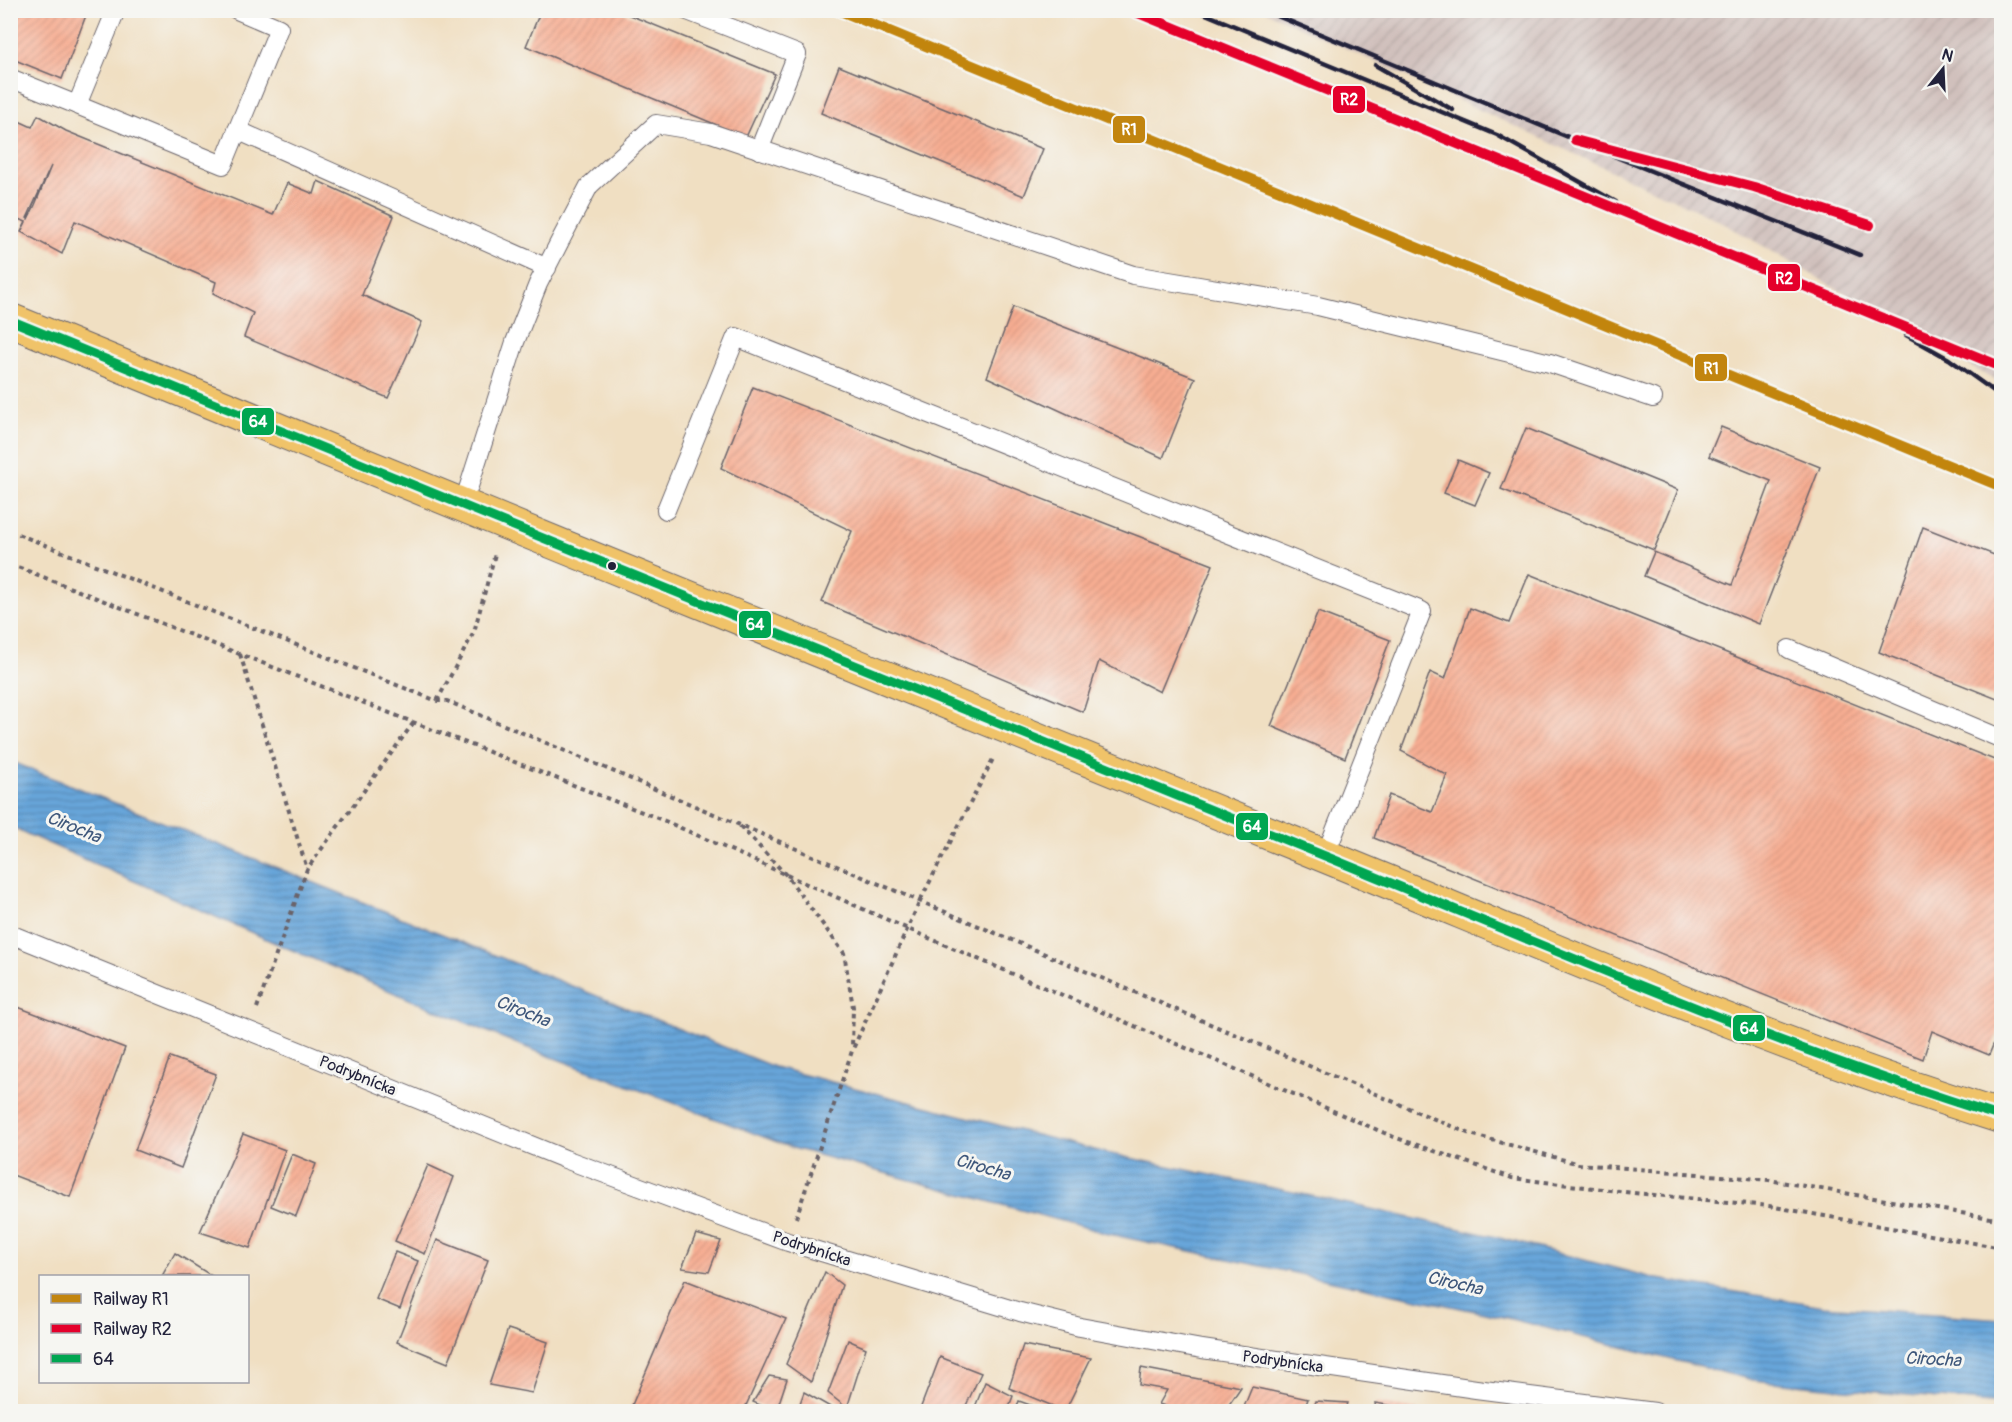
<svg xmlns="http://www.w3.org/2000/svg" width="2012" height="1422" viewBox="0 0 2012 1422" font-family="Pangolin,sans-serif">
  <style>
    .industrial { fill: url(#industrial-furrows) }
    .water { fill: url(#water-rules); stroke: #45648a; stroke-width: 1.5 }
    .building { fill: url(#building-hatch); fill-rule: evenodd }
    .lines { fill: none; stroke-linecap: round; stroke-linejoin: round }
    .service-casing { stroke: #6a646a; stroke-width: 20 }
    .primary-casing { stroke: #6a646a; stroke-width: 35 }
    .path { stroke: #6a646a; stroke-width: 4; stroke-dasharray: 4.5 4.5; stroke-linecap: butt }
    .service { stroke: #fff; stroke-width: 18 }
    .primary { stroke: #f0c369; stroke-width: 33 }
    .rail { stroke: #22223b; stroke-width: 4.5 }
    .bus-1-casing { stroke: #f6f6f2; stroke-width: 14 }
    .bus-1 { stroke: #00a651; stroke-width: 9 }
    .rail-1-casing { stroke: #f6f6f2; stroke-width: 15 }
    .rail-2-casing { stroke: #f6f6f2; stroke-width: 15 }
    .rail-1 { stroke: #c2850f; stroke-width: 10 }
    .rail-2 { stroke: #e4002b; stroke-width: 10 }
    .bus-dot { fill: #22223b; stroke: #f6f6f2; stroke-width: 2 }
    .labels { text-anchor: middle; stroke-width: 6; stroke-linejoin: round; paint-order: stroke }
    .street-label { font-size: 16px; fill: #22223b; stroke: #f6f6f2 }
    .water-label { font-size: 18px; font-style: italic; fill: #3e577b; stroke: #f6f6f2 }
    .line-badge { stroke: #f6f6f2; stroke-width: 2 }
    .badge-label { font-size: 16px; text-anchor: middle; font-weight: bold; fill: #fff }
  </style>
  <defs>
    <pattern id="industrial-furrows" width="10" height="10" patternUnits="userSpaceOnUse" patternTransform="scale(1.5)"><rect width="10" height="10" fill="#d0c0bc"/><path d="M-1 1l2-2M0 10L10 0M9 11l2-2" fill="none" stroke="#b2a5a2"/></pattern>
    <pattern id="water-rules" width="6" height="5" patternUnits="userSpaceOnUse" patternTransform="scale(1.5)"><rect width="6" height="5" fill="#68a6da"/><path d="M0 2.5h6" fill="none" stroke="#5587b2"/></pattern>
    <pattern id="building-hatch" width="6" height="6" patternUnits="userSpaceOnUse" patternTransform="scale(1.5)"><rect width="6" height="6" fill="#f7ad92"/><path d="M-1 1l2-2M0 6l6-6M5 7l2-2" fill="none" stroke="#d3957f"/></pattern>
  </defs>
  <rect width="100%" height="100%" fill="#f6f6f2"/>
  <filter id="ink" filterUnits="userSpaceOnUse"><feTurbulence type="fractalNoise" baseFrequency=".0167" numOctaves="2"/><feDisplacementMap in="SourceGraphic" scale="12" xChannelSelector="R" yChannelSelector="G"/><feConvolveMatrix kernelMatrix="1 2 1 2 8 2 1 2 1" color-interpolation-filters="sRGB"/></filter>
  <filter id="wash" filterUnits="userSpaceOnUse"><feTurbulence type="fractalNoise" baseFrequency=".008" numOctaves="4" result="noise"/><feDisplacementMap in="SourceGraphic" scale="24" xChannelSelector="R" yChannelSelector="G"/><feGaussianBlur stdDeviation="1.35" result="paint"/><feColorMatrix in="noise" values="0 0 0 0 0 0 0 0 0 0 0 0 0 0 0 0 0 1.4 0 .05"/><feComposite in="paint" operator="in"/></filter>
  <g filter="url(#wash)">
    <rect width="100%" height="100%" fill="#f0dfc2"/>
    <path class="industrial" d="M1265,11H2001V384L1718,220Z"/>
    <path class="water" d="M10,761L774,1067L1106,1153L1326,1199L1496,1237L1657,1279L1824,1306L2001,1319V1404L1753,1380L1499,1316L1109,1234L793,1148L515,1043L280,945L11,827Z"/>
    <g id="blocks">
      <g class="building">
        <path d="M10,10H88L62,79L10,58Z"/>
        <path d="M541,10H617L775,74L746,137L526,46Z"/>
        <path d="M839,66L1043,149L1024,196L821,113Z"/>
        <path d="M38,115L66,131L273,215L287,183L314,194L318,181L394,216L362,295L422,322L388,398L244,337L253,313L213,293L216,282L75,221L62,254L21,232L26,222L10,216V117L32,127ZM51,166L35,205L28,219L27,218Z"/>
        <path d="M1013,307L1195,378L1163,458L987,377Z"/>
        <path d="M753,387L1213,565L1160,692L1099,661L1083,712L822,602L852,531L721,468Z"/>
        <path d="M1721,427L1820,467L1759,624L1644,576L1654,552L1732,585L1771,481L1709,456Z"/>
        <path d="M1526,428L1678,490L1654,550L1501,489Z"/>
        <path d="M1458,460L1489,473L1475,505L1444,493Z"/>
        <path d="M1923,527L2002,558V701L1879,652Z"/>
        <path d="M1529,574L2002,763V1023L1989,1055L1932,1031L1923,1059L1374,838L1389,795L1432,812L1447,775L1401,751L1430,672L1445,679L1470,608L1509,623Z"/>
        <path d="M1318,612L1390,640L1345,758L1271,726Z"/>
        <path d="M10,1004L125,1048L70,1197L10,1174Z"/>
        <path d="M170,1057L216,1074L181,1168L135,1150Z"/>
        <path d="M243,1134L285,1150L250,1248L200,1232Z"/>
        <path d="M292,1154L316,1164L296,1216L271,1206Z"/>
        <path d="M428,1165L454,1177L425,1254L395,1241Z"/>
        <path d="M696,1234L721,1241L709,1272L682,1268Z"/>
        <path d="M437,1240L488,1260L448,1363L397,1342Z"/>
        <path d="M395,1252L418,1261L400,1309L376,1299Z"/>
        <path d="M175,1253L212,1276H162Z"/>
        <path d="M825,1272L842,1285L811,1382L786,1364Z"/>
        <path d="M685,1280L786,1319L743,1412H629Z"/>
        <path d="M508,1329L548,1342L532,1393L489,1385Z"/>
        <path d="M848,1340L866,1348L847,1408L828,1393Z"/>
        <path d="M1023,1345L1091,1358L1065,1411L1009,1388Z"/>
        <path d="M940,1357L981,1373L963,1412H919Z"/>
        <path d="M1141,1368L1241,1387L1224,1412H1182L1159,1404L1167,1390L1139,1385Z"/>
        <path d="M769,1376L787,1379L776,1412L753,1402Z"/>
        <path d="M985,1382L1013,1396L1007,1412H973Z"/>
        <path d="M1252,1387L1308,1399L1303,1412H1242Z"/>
        <path d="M804,1392L839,1412H797Z"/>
        <path d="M1019,1401L1047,1411V1412H1015Z"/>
        <path d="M1316,1401L1348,1403L1345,1412H1312Z"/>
        <path d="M1375,1403L1418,1410L1417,1412H1376Z"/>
      </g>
    </g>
  </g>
  <g filter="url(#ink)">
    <use href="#blocks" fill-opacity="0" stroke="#6a646a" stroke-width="1.5"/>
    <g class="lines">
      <defs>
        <g id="service">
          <path d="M685,10L797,54L759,150"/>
          <path d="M10,78L77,105L116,10"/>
          <path d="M77,105L223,165L279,28L237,10"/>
          <path d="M237,130L547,268"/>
          <path d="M463,505L515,342L538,284L560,241L589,186L656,124L711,133L1133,275L1318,306L1550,363L1653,398"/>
          <path d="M666,510L736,337L1422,611L1325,856"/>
          <path d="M1789,649L2002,739"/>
          <path d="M10,934L565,1159L788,1242L1020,1312L1080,1327L1202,1349L1476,1389L1655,1412"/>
        </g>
        <path id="primary" d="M10,320C436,494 861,669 1288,841C1524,936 1758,1041 2002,1117"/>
      </defs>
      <use href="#service" class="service-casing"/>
      <use href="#primary" class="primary-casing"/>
      <g class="path">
        <path d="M10,531L437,701H447L1470,1134L1579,1164L1769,1180L2002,1220"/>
        <path d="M10,564L665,821L908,929L1394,1137L1512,1178L1634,1193L1769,1206L2002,1248"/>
        <path d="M240,654L307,869"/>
        <path d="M437,701L474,632L495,554"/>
        <path d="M740,826L786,875L844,953L853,1007L852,1047"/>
        <path d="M257,1008L307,869L414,722"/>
        <path d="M796,1218L852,1051L920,901L994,757"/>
      </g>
      <use href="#service" class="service"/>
      <use href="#primary" class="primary"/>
      <g class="rail">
        <path d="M1131,10L2002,367"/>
        <path d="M1196,10L1497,135L1616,202"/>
        <path d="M1263,10L1621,159L1860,255"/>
        <path d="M1375,65L1453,110"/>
        <path d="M1623,153L1754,187L1870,225"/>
        <path d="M1906,335L1949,359L2002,397"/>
      </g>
      <defs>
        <path id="bus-1" d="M10,320C436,494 861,669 1288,841C1524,936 1758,1041 2002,1117"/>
      </defs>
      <use href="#bus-1" class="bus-1-casing"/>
      <use href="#bus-1" class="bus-1"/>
      <defs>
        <path id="rail-1" d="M838,10L2002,487"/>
        <g id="rail-2">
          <path d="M1131,10L2002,367"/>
          <path d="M1575,140L1754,187L1870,225"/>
        </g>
      </defs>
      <use href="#rail-1" class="rail-1-casing"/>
      <use href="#rail-2" class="rail-2-casing"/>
      <use href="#rail-1" class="rail-1"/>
      <use href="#rail-2" class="rail-2"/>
    </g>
  </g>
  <circle class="bus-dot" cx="612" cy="566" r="5"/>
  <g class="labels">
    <g class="street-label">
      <text transform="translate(358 1075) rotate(22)" y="6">Podrybnícka</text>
      <text transform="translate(812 1248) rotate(18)" y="6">Podrybnícka</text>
      <text transform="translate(1283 1361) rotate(8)" y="6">Podrybnícka</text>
    </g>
    <g class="water-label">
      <text transform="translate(74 827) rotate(22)" y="6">Cirocha</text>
      <text transform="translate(523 1011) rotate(22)" y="6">Cirocha</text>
      <text transform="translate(983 1167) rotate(16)" y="6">Cirocha</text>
      <text transform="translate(1455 1283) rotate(13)" y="6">Cirocha</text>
      <text transform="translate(1933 1359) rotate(3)" y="6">Cirocha</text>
    </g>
  </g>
  <g class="line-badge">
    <rect x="1332" y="85" width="34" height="29" rx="6" fill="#e4002b"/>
    <rect x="1112" y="115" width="34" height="29" rx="6" fill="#c2850f"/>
    <rect x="1767" y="263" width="34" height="29" rx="6" fill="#e4002b"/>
    <rect x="1694" y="353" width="34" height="29" rx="6" fill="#c2850f"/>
    <rect x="241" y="407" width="34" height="29" rx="6" fill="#00a651"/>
    <rect x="738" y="610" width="34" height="29" rx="6" fill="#00a651"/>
    <rect x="1235" y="812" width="34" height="29" rx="6" fill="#00a651"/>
    <rect x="1732" y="1014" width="34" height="28" rx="6" fill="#00a651"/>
  </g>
  <g class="badge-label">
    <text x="1349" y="105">R2</text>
    <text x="1129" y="135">R1</text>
    <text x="1784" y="284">R2</text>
    <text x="1711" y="374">R1</text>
    <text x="258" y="427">64</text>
    <text x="755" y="630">64</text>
    <text x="1252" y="832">64</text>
    <text x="1749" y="1034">64</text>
  </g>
  <rect width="2012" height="1422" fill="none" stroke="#f6f6f2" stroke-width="36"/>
  <rect x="39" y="1275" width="210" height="108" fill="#f6f6f2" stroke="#a1a1a9" stroke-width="1.5"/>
  <rect x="51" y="1294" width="30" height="9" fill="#c2850f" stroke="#a1a1a9" stroke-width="1.5"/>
  <text x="93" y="1305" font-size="18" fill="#22223b">Railway R1</text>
  <rect x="51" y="1324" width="30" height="9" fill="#e4002b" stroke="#a1a1a9" stroke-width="1.5"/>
  <text x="93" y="1335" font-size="18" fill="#22223b">Railway R2</text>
  <rect x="51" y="1354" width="30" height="9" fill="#00a651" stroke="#a1a1a9" stroke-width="1.5"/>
  <text x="93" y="1365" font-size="18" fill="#22223b">64</text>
  <g transform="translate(1943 69) rotate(18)" stroke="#f6f6f2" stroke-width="4.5" paint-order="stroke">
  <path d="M0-4.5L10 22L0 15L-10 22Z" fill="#22223b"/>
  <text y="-9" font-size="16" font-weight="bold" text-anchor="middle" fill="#22223b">N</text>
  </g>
</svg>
